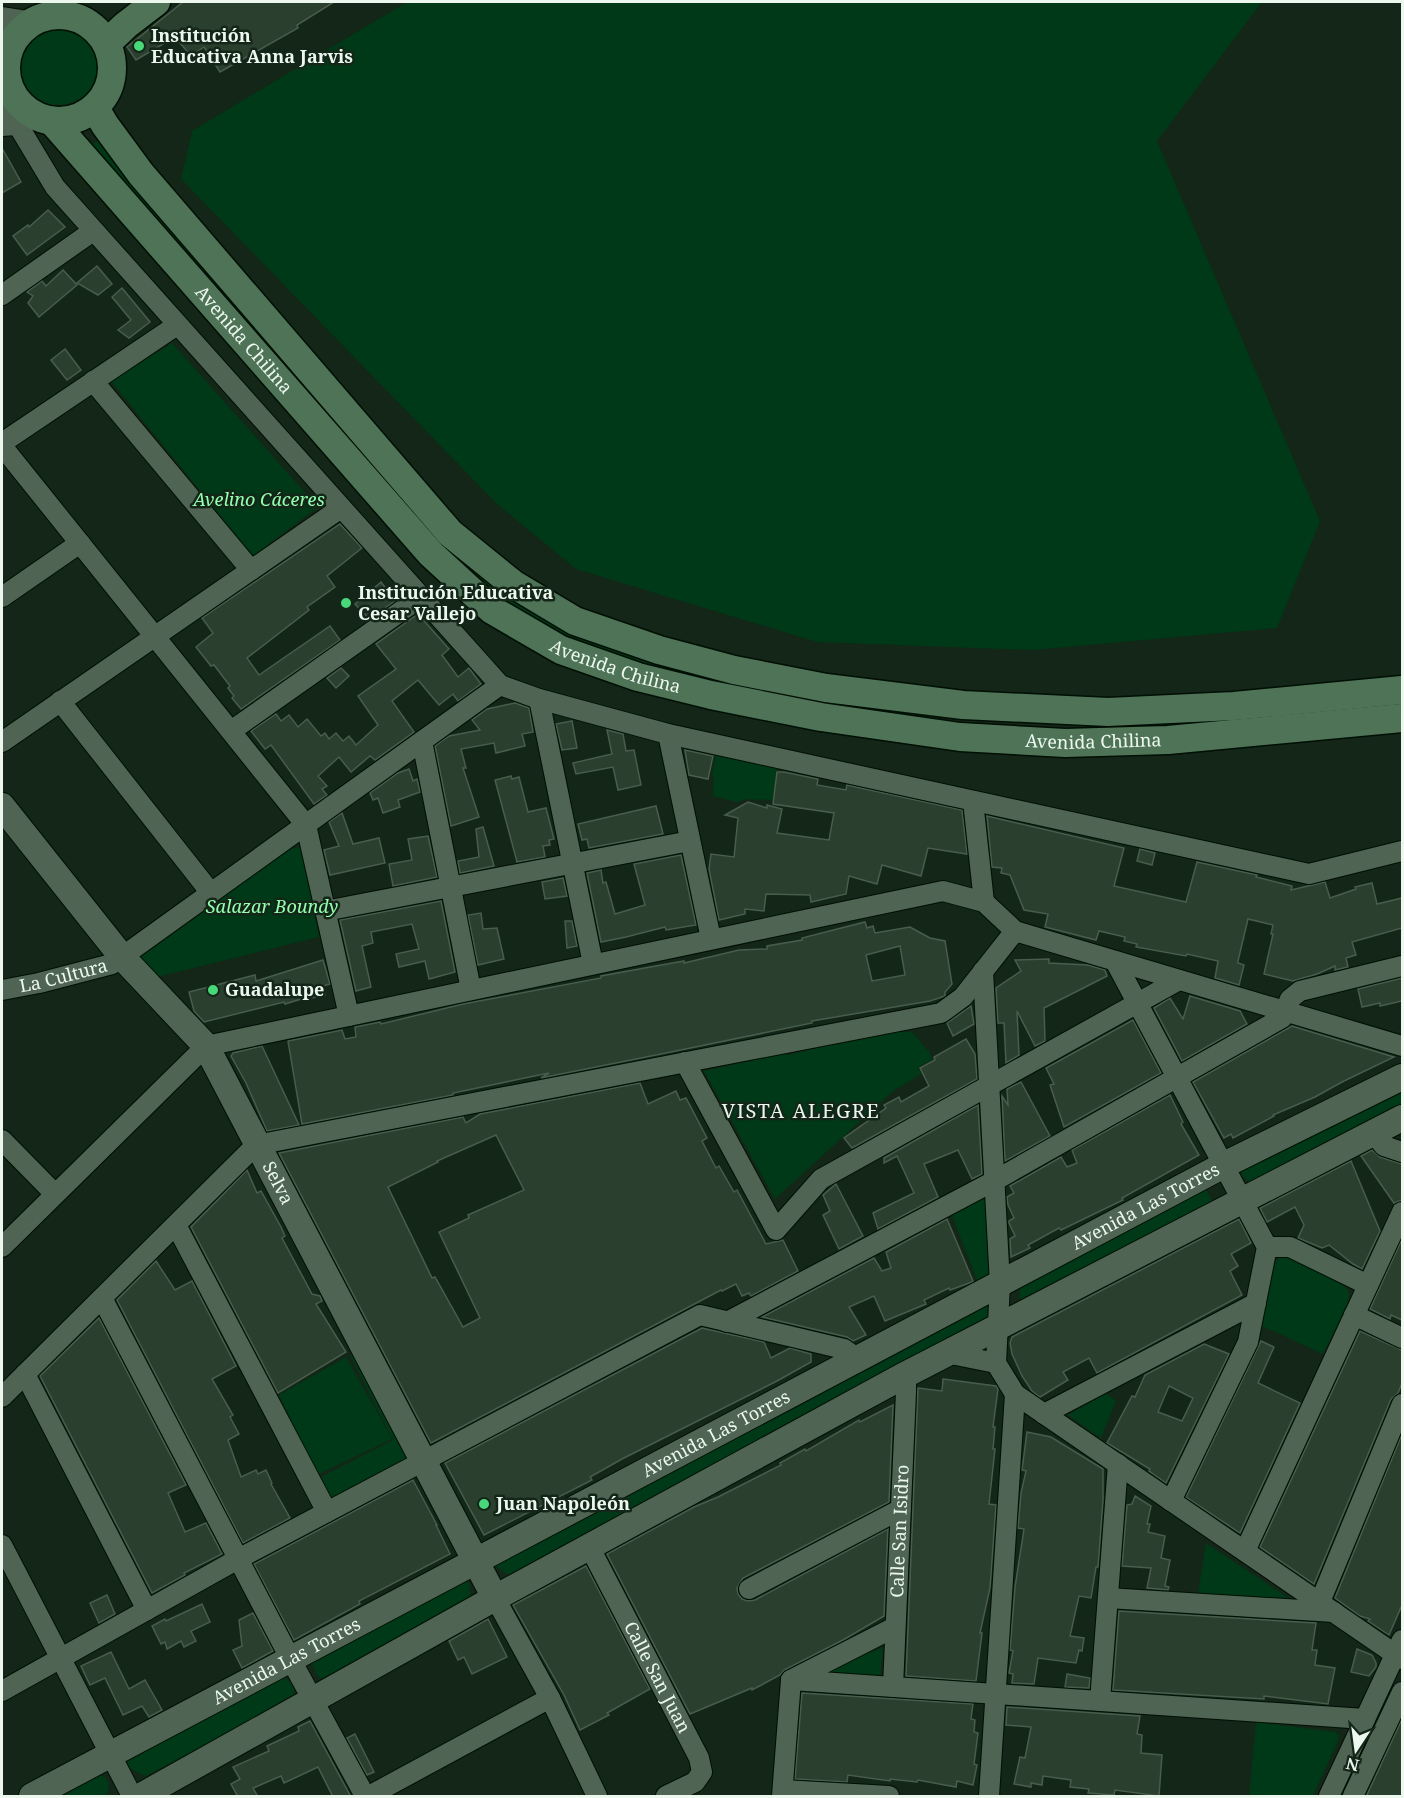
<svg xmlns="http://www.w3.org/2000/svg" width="1404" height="1798" viewBox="0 0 1404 1798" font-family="'Noto Serif',serif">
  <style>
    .green { fill: #003917 }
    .building { fill: #2b3f2f; stroke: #485d4c; stroke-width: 1.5; fill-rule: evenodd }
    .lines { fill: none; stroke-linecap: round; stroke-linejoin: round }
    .minor-casing { stroke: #010f04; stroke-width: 22 }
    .tertiary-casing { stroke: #010f04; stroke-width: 28 }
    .secondary-casing { stroke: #010f04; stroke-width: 31 }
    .minor { stroke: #4f6453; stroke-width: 20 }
    .tertiary { stroke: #4f6453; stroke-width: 26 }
    .secondary { stroke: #4e7357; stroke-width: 28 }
    .poi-dot { fill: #48d779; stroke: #132618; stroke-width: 2 }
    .labels { text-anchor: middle; stroke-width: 5; stroke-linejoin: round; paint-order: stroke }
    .poi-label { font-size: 18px; font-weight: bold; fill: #ecf8ee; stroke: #132618; text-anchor: start }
    .street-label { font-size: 18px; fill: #ecf8ee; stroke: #132618 }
    .park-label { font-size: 18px; font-style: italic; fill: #93ffaf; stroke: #132618 }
    .neighbourhood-label { font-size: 20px; letter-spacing: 1.5px; fill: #ecf8ee; stroke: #132618 }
  </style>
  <rect width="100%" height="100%" fill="#132618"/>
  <g class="green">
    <path d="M407,2H1262L1157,141L1320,521L1277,628L1033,650L817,642L576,569L497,504L181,179L192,131Z"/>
    <circle cx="59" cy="66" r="39"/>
    <path d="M102,139L415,506L476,573L572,633L652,664L650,672L568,640L479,588L86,147Z"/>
    <path d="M172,343L318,507L253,556L111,381Z"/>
    <path d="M716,754L777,767L773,800L746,799L737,802L713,796L714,777L712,776Z"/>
    <path d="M301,847L319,937L157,977L139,955L280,851Z"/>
    <path d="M857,1032H912L930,1053L932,1060L918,1067L921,1074L892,1092L775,1199L704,1071L762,1058L763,1052L779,1051L788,1055L833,1044L844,1036Z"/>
    <path d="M1402,1085V1107L1250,1183L1241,1175L1245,1163Z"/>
    <path d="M1204,1184L1215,1208L1024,1302L1019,1298L1020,1288Z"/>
    <path d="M992,1195L994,1271L977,1280L951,1213Z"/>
    <path d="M1285,1257L1292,1258C1305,1264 1347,1279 1349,1294C1351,1303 1328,1343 1323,1354L1258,1324L1273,1264L1279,1258Z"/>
    <path d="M987,1302L995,1317L518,1574H506L496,1566L498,1559Z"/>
    <path d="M360,1350L417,1462L334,1504L321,1477L393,1440L350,1355Z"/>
    <path d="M346,1357L392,1439L317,1475L279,1395Z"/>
    <path d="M1106,1393L1116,1401L1101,1438L1068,1415Z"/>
    <path d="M1206,1543L1293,1601L1198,1594Z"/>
    <path d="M457,1580L469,1583L471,1594L467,1602L326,1680L318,1677L312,1664V1657Z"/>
    <path d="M883,1648L880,1677L812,1673Z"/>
    <path d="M279,1675L295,1685L293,1697L146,1776L130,1769L125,1761Z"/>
    <path d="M1256,1722L1335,1732L1339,1735L1338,1741L1313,1796H1249Z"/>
    <path d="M97,1775L104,1776L109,1783L107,1796H55Z"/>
  </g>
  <g class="building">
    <path d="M183,2H334L297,25L298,28L220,72L204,47L191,56L175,37L136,60L127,47Z"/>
    <path d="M2,148L21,182L2,193Z"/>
    <path d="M48,210L65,227L27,255L13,236L28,225L29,227Z"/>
    <path d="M97,266L112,284L98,295L77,283Z"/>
    <path d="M63,270L77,285L39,317L28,303L33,296L27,292L42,281L46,286Z"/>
    <path d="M122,288L150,322L129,338L118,330L131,320L112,297Z"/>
    <path d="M65,349L81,370L67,380L51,360Z"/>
    <path d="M340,524L362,548L327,576L335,587L307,607L309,610L247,658L259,675L330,626L340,640L241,709L232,698L234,696L228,688L230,686L214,665L211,666L196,647L213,633L202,618Z"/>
    <path d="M381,582L390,594L397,588L402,596L369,619L355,604Z"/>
    <path d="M418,614L449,649L442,655L458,677L469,668L481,684L458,701L453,694L439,705L418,680L392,701L414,732L375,760L370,756L351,772L339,757L318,776L327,786L322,789L327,795L314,804L271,745L265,749L251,731L276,714L281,721L289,715L298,727L307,719L321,736L325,733L329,739L336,733L343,741L349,736L356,745L378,725L358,696L396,669L376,644Z"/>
    <path d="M341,668L349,676L336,688L327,678Z"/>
    <path d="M515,703L529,708L533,732L522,734L525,746L496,753L494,743L461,749L466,768H463L479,817L451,826L435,746L449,736L480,730L472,720L487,709Z"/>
    <path d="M572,721L577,748L562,750L556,724Z"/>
    <path d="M607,730L623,734L626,751L634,750L641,785L618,790L613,767L576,774L573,763L612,754Z"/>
    <path d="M685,750L713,756L708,779L689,775Z"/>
    <path d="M409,769L413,781L417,779L420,792L398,800L400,807L383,813L378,798L373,800L370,793L398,773Z"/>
    <path d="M777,772H784L818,779L817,785L846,790L847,785L962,810L967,854L928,848L921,876L882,865L877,884L849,876L846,894L811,902L810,895L766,894L764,911L745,909V914L719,920L709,869L711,854L734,857L738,818L725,815L748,802L767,808V805L782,809L777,833L829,840L834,813L773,804Z"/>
    <path d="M511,776L512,779L519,777L528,812L546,808L554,839L549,840L550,845L543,846L545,857L517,862L495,780Z"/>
    <path d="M656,806L663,834L589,848L587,839L582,840L578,824Z"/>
    <path d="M342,813L353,844L379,838L385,863L330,875L324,850L339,846L329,822Z"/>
    <path d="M987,816L1124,848L1114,886L1186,902L1197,862L1257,875L1256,877L1292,886L1291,890L1325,882L1330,898L1356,889L1355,887L1372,883L1377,904L1402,898V928L1352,942L1356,955L1346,958L1348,967L1335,970V966L1317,974L1293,981L1264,974L1273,934H1271L1273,925L1248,919L1238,961V963L1244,965L1239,985L1215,978L1218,961L1187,954L1186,956L1136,947L1137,944L1124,941L1125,937L1099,931L1096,940L1045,927L1048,914L1024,910L1010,875L1001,873L1002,868L992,867Z"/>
    <path d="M483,827L494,866L460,873L458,861L479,857L476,829Z"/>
    <path d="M428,836L437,877L393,886L389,864L412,860L408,839Z"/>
    <path d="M1140,849L1155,853L1152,865L1137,861Z"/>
    <path d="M681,855L696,925L666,930L665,927L626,937L601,942L587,873L601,870L603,883L606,882L615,914L645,905L634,864Z"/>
    <path d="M563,878L567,896L545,899L542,882Z"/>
    <path d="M441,901L455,972L429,979L425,961L399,967L396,954L419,949L412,924L371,932L373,943L362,946L371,987L356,991L340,920Z"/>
    <path d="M481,913L483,929L497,928L504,959L478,965L468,915Z"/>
    <path d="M565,921H572L577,946L567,948Z"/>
    <path d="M865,922L867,928L873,926L875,933L910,927L930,938L945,941L952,984L945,992V996L930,1001L812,1021V1023L671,1052L541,1078L549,1073L453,1093V1095L302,1124L288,1041L342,1030L345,1039L356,1037L355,1027L380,1022L381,1024L463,1004L601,978V976L667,964L684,961V963L739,950L767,949V946L802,940V938ZM900,946L905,975L872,981L866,955Z"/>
    <path d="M1049,959V963L1088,965L1105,970L1107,976L1044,1008L1045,1041L1035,1046L1017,1011L1019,1055L1006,1063L1004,1023H998L996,988L1021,971L1015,960Z"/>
    <path d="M323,960L330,984L323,986L325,995L312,998L311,996L285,1004L284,1002L204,1022L194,1011L189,992L255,975L256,981Z"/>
    <path d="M1402,978V1001L1380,1006V1003L1362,1007L1358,989Z"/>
    <path d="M1190,996L1240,1011L1247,1024L1182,1061L1154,1008L1170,998L1183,1019Z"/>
    <path d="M971,1006L974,1024L953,1036L947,1023Z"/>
    <path d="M1133,1020L1161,1073L1064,1127L1050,1085L1054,1084L1046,1068Z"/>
    <path d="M1292,1026L1394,1057L1342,1082L1315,1097L1273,1115L1274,1116L1233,1138L1231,1134L1224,1138L1193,1082Z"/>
    <path d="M966,1039L975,1054L977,1079L852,1148L844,1138L886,1108L884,1105L899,1097L901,1102L929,1086L920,1068L935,1060L934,1057Z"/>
    <path d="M262,1046L299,1125L267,1131L246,1083L231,1056L233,1053Z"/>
    <path d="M1021,1082L1050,1136L1005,1161L1002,1096L1008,1105L1007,1089Z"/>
    <path d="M640,1083L648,1104L676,1091L680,1100L686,1098L707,1138L702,1141L716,1168L719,1166L734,1192L737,1190L766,1244L783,1240L798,1271L751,1296L749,1293L742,1296L736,1284L722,1291L721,1290L431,1443L279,1153L463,1117L466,1123L480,1114ZM496,1135L524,1190L468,1215L469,1218L439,1232L480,1318L463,1327L435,1277L432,1278L388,1187L438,1162L437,1161Z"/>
    <path d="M1170,1095L1183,1122L1181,1124L1199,1155L1122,1198L1123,1200L1061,1230L1059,1228L1028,1245L1030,1248L1011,1257L1010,1239L1015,1236L1009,1223V1221L1014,1218L1008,1205L1007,1197L1014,1193L1010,1186L1061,1157L1067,1167L1077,1163L1072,1150Z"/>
    <path d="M978,1105L982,1174L972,1179L958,1150L924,1164L938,1197L878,1229L873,1213L914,1193L897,1156L884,1163V1158Z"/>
    <path d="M1372,1150L1380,1157L1402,1164V1200L1394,1203L1361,1156Z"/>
    <path d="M1351,1161L1380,1231L1362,1269L1353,1264L1329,1245L1322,1248L1298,1238L1304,1225L1295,1207L1267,1222L1260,1208Z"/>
    <path d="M247,1170L257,1193L261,1191L281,1227L285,1236L282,1238L312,1294L320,1296L322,1301L316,1304L346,1352L278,1393L191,1227Z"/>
    <path d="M836,1184L863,1236L839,1249L823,1215L830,1211L823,1195Z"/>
    <path d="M947,1219L973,1281L972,1282L950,1290L949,1288L924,1300L926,1304L885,1321L874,1296L849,1307L866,1335L853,1341L847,1337L762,1317L874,1258L882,1271L891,1268L886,1252Z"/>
    <path d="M1239,1219L1251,1243L1231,1254L1238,1266L1230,1271L1242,1295L1097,1373L1089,1358L1063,1372L1068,1380L1040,1397L1032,1391L1022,1376L1012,1354L1010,1343L1012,1337Z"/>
    <path d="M1402,1239V1320L1391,1315L1390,1319L1370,1309Z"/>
    <path d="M156,1261L175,1290L192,1281L236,1366L212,1379L233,1415L230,1417L239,1434L228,1440L241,1477L256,1470L258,1474L266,1470L272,1483L271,1484L290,1518L243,1543L117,1300Z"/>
    <path d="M99,1318L186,1485L168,1493L185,1532L206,1523L222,1554L184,1573L185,1575L152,1593L40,1376Z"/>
    <path d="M702,1328L764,1342L771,1358L790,1348L811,1354V1362L777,1381L622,1459L590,1477L592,1480L484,1535L445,1463Z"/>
    <path d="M1360,1331L1402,1350V1383L1398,1393L1391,1399L1314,1584L1260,1547Z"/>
    <path d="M1261,1341L1274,1347L1258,1383L1300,1403L1240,1533L1186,1497Z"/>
    <path d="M1204,1344L1229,1354L1166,1483L1149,1471L1150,1469L1107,1443L1132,1396L1135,1397L1145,1375ZM1169,1386L1193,1398L1182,1421L1158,1412Z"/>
    <path d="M943,1379L996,1386L998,1389L993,1427H995L993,1449H995L989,1504L996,1505L990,1588L980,1633H982L976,1681L906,1676L918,1388L942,1391Z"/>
    <path d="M893,1405L889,1502L743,1578L737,1588L738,1594L742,1599L748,1601L755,1600L888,1529L884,1616L843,1640L784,1670L780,1675L752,1690V1688L690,1714L607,1554L694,1507L718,1497L781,1465L780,1463L805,1449L806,1451L859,1420L860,1422Z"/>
    <path d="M1027,1432L1051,1437L1103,1469V1500L1098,1567H1096L1091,1598L1079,1596L1070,1636L1084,1638L1082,1651L1079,1650L1076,1663L1038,1658L1034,1684L1012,1683L1013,1674L1009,1673L1013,1651L1010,1650L1015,1587L1024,1529L1018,1528L1021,1493L1026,1471L1022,1470Z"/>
    <path d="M1402,1434V1605L1389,1635L1368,1621L1370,1619L1360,1616L1335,1598Z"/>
    <path d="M413,1480L437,1525H436L450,1554L359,1601L360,1604L294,1640L254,1564Z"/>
    <path d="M1135,1496L1151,1506L1147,1524H1150L1148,1532L1165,1536L1161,1558L1170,1560L1165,1586L1169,1587L1168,1590L1147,1588L1151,1568L1122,1566L1127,1505L1132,1504Z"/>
    <path d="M586,1566L650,1689L607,1713L609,1715L580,1730L564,1695L513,1605Z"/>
    <path d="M107,1595L115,1614L99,1623L90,1603Z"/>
    <path d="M202,1604L210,1622L191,1631L196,1641L184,1647L181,1641L167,1649L165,1642L161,1644L152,1626L165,1619L166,1621Z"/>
    <path d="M1119,1611L1316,1623L1312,1650H1317L1315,1665L1335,1668L1328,1704L1264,1696V1699L1113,1690Z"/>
    <path d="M253,1613L273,1651L242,1668L233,1650L242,1646L239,1620Z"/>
    <path d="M488,1619L507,1657L472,1674L464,1657L458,1660L449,1641Z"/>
    <path d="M1357,1649L1372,1655L1376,1663V1667L1369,1676L1351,1672Z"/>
    <path d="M111,1652L129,1689L145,1680L162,1710L149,1717L142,1706L123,1715L105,1678L90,1685L81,1666Z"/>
    <path d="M1067,1674L1090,1678L1089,1688L1065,1687Z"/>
    <path d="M802,1693L973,1704L971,1719L975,1720L974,1732L978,1733L974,1764L977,1765L973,1785L957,1781L956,1787L918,1780L917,1782L890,1779V1781L848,1775L847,1782L795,1779Z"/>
    <path d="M1007,1707L1140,1716L1137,1734L1142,1735L1141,1753L1162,1755L1159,1796L1115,1790L1114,1795L1088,1793L1089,1789L1070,1787L1071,1780L1043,1776L1042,1785L1031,1783V1787L1014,1784L1020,1757L1025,1758L1031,1727L1006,1725Z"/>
    <path d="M1402,1719V1797H1366Z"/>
    <path d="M310,1721L351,1797H333L318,1767L284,1783L281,1776L253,1788L258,1797H238L231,1784L240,1779L233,1767L269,1751L267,1746L299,1731L298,1727Z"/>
    <path d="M355,1734L374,1772L367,1775L347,1738Z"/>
  </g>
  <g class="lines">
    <defs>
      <g id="minor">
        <path d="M16,122L55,187L500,685L539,699L668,734L1309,874L1402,851"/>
        <path d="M2,295L93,231"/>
        <path d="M93,381L251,570"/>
        <path d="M2,443L177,325"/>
        <path d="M2,446L306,825L349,1016"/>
        <path d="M2,597L80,543"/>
        <path d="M539,699L593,964"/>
        <path d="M60,701L211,893"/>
        <path d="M231,731L421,597"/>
        <path d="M668,734L711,939"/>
        <path d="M422,741L471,990"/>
        <path d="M2,742L341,508"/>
        <path d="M973,801L984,902"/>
        <path d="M325,911L690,841"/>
        <path d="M1115,961L1267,1247L1248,1342L1171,1501"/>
        <path d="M983,971L1000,1284L996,1363L1015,1394L1402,1659"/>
        <path id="s1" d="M2,990L39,983L112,964L500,685"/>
        <path d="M685,1062L776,1230L821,1179L1179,980"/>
        <path d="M1373,1132L1384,1146L1402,1152"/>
        <path d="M2,1140L55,1194"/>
        <path d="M176,1225L327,1512"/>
        <path d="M2,1247L206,1046L943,891L984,902L1015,931L1402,1046"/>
        <path d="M1267,1247H1290L1368,1285"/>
        <path d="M102,1298L291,1660L365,1796"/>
        <path d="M1354,1315L1402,1338"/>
        <path d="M727,1322L994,1181L1282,1018L1290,999L1300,991L1402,966"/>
        <path d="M946,1353L996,1363"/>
        <path d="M25,1374L147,1610"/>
        <path d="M2,1397L256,1145L941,1013L963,997L1015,931"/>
        <path d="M1044,1414L1256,1303"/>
        <path d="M2,1545L132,1796"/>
        <path id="s2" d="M589,1546L699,1758L702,1772L695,1782L666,1796"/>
        <path d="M1245,1551L1402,1212"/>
        <path d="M749,1589L901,1509"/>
        <path d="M495,1598L550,1698L597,1796"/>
        <path d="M1108,1598L1334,1612"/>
        <path d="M1320,1602L1402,1404"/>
        <path d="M791,1680L1365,1719"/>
        <path d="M791,1680L895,1627"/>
        <path id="s3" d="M893,1687L906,1392V1384L903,1376"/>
        <path d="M2,1691L238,1559L700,1315L844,1349L857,1358"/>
        <path d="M1100,1701L1118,1464"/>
        <path d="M783,1790L889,1796"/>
        <path d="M369,1796L550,1698"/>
        <path d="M782,1796L791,1680"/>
        <path d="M989,1796L1015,1394"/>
        <path d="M1329,1796L1402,1640"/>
        <path d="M1353,1796L1402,1692"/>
      </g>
      <g id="tertiary">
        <path d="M2,20L28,24"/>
        <path d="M2,41L10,48"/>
        <path d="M2,99L7,80"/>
        <path d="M2,123L16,122L30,113"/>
        <path id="s4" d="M2,806L122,957L206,1046L495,1598"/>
        <path id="s5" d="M32,1796L1224,1165L1402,1077"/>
        <path d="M141,1796L495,1598L903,1376L1402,1118"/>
      </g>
      <g id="secondary">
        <circle cx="59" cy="68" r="53"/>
        <path d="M107,43L126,25L156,2"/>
        <path d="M95,108L105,125L141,174L450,533L513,584L575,621L659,650L734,670L826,688L963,705L1108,712L1234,706L1402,690"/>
        <path id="s6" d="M52,121L431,554L492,610L561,650L638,677L711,695L821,717L960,737L1065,743L1168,740L1402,718"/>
      </g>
    </defs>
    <use href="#minor" class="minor-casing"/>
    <use href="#tertiary" class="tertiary-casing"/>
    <use href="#secondary" class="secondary-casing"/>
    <use href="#minor" class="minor"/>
    <use href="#tertiary" class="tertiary"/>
    <use href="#secondary" class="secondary"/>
  </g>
  <g class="poi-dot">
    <circle cx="139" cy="46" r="6"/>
    <circle cx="346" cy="603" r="6"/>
    <circle cx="213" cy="990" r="6"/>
    <circle cx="484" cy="1504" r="6"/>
  </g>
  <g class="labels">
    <g class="poi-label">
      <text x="151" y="42">Institución<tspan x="151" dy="21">Educativa Anna Jarvis</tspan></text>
      <text x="358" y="599">Institución Educativa<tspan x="358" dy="21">Cesar Vallejo</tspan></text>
      <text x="225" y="996">Guadalupe</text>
      <text x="496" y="1510">Juan Napoleón</text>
    </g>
    <g class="street-label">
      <text dy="6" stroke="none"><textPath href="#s6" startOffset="291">Avenida Chilina</textPath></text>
      <text dy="6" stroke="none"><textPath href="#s6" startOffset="795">Avenida Chilina</textPath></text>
      <text dy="6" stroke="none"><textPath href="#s6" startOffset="1281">Avenida Chilina</textPath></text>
      <text dy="6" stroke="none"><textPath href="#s1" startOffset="63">La Cultura</textPath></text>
      <text dy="6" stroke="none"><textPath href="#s4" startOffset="470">Selva</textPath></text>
      <text dy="6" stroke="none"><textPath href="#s5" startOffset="1260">Avenida Las Torres</textPath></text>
      <text dy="6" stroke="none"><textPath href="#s5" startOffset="774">Avenida Las Torres</textPath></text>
      <text dy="6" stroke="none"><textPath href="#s3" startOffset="156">Calle San Isidro</textPath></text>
      <text dy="6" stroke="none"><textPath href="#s5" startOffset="288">Avenida Las Torres</textPath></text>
      <text dy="6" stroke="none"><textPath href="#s2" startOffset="148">Calle San Juan</textPath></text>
    </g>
    <g class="park-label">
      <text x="259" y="506">Avelino Cáceres</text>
      <text x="272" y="913">Salazar Boundy</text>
    </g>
    <g class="neighbourhood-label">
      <text x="801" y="1118">VISTA ALEGRE</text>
    </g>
  </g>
  <rect width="1404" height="1798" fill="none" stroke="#ecf8ee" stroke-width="6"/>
  <g transform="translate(1356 1750) rotate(193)" stroke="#132618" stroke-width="4.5" paint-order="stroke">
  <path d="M0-4.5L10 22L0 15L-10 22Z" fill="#ecf8ee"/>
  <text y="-9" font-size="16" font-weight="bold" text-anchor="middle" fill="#ecf8ee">N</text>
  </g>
</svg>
